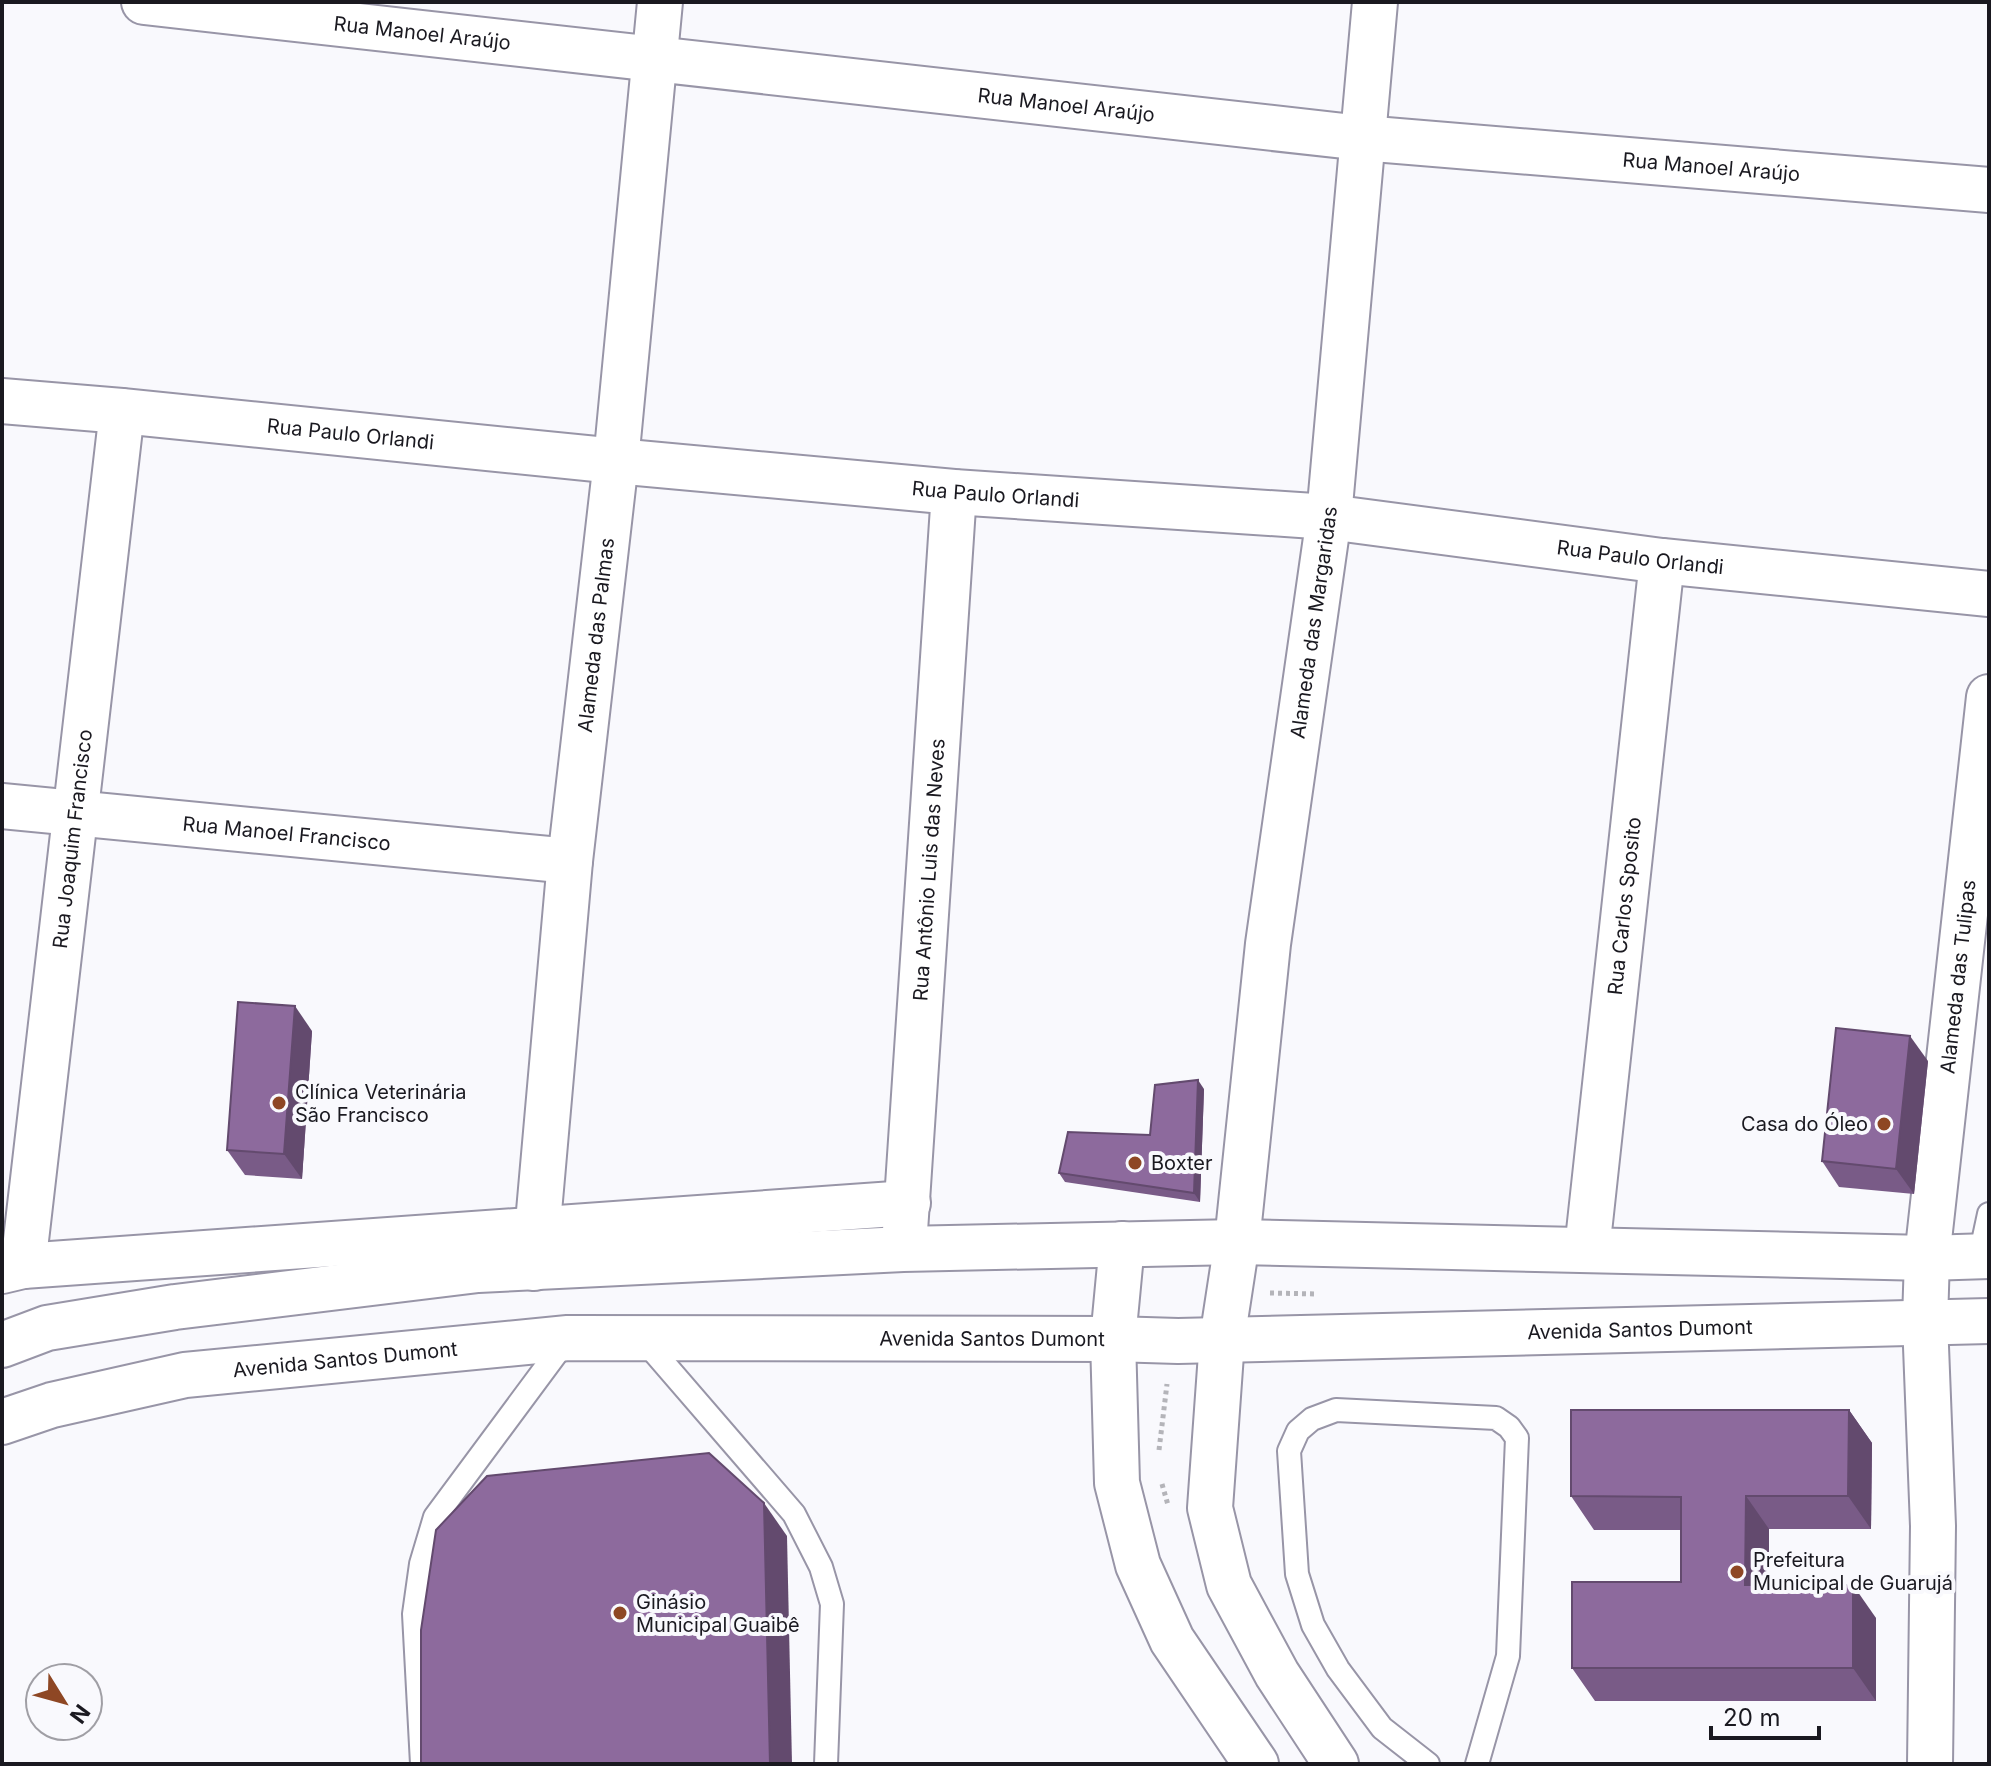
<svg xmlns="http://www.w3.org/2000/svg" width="1991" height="1766" viewBox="0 0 1991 1766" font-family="Inter,sans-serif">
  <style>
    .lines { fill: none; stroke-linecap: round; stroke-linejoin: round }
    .lane-casing { stroke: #9895a7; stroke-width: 26 }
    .street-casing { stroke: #9895a7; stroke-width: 48 }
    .secondary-casing { stroke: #9895a7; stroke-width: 48 }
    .path { stroke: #b4b4b9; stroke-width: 5; stroke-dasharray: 4 4; stroke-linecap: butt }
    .lane { stroke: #fff; stroke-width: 22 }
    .street { stroke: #fff; stroke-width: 44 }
    .secondary { stroke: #fff; stroke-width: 44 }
    .wall { fill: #795b87 }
    .shaded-wall { fill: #634a6e }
    .building { fill: #8d6a9d; stroke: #634a6e; stroke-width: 2 }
    .poi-dot { fill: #8e4724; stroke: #f9f9fd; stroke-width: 3 }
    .labels { text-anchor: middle; stroke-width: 8; stroke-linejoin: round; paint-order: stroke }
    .street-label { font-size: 20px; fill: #1a1920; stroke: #f9f9fd }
    .poi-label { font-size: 20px; fill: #1a1920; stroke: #f9f9fd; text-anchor: start }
  </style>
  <rect width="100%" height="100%" fill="#f9f9fd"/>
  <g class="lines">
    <defs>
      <g id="lane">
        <path d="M1980,1256L1989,1214"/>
        <path d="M642,1338L794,1514L821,1567L832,1604L826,1764"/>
        <path d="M422,1764L414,1614L421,1564L435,1517L567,1339"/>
        <path d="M1428,1764L1382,1728L1338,1669L1313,1625L1297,1574L1289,1451L1298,1431L1312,1419L1336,1410L1496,1418L1509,1427L1517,1438L1508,1656L1477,1764"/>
      </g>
      <g id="street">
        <path id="s1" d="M144,2L1362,138L1989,190"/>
        <path id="s2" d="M2,401L122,411L616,461L954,492L1329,517L1662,561L1989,594"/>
        <path id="s3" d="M2,806L570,861"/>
        <path id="s4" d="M905,1231L954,492"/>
        <path id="s5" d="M1587,1250L1662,561"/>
        <path id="s6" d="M23,1266L122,411"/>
        <path id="s7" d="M534,1268L570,861L616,461L660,2"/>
        <path d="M2,1271L23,1266L908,1203"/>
        <path d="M1925,1321L1933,1526L1930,1764"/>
      </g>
      <g id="secondary">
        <path d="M1122,1244L1113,1339L1117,1483L1138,1565L1172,1640L1256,1764"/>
        <path id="s8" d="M1925,1321L1927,1258L1989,697"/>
        <path d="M2,1345L47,1328L175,1307L478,1270L903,1249L1237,1242L1927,1258L1989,1256"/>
        <path id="s9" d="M2,1422L52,1405L185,1375L568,1338L1113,1339L1178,1341L1989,1321"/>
        <path id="s10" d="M1336,1764L1277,1674L1229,1585L1210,1508L1222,1340L1237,1242L1268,944L1329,517L1375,2"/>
      </g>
    </defs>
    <use href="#lane" class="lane-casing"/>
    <use href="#street" class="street-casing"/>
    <use href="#secondary" class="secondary-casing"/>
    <g class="path">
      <path d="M1270,1293L1316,1294"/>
      <path d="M1159,1450L1167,1384"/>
      <path d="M1162,1484L1168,1505"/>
    </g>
    <use href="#lane" class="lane"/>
    <use href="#street" class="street"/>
    <use href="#secondary" class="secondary"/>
  </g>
  <g class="wall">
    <path d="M312,1031L302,1179L245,1175L227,1150Z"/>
    <path d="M1928,1061L1914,1194L1839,1187L1822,1161Z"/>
    <path d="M1204,1089L1200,1202L1065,1182L1059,1173L1150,1135Z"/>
    <path d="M1849,1410L1872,1443L1871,1529H1769V1585L1876,1618V1701H1595L1572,1668L1681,1582V1530H1594L1571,1496Z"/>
  </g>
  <g class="shaded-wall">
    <path d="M295,1006L312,1031L302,1179L284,1154Z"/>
    <path d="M1910,1036L1928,1061L1914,1194L1896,1169Z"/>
    <path d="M1198,1080L1204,1089L1200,1202L1194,1193Z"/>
    <path d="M1849,1410L1872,1443L1871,1529L1848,1496Z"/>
    <path d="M1746,1496L1769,1529V1618L1745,1585Z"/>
    <path d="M764,1503L787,1536L792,1764H770Z"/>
    <path d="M1853,1585L1876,1618V1701L1853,1668Z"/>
  </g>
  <g class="building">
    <path d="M238,1002L295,1006L284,1154L227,1150Z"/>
    <path d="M1836,1028L1910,1036L1896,1169L1822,1161Z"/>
    <path d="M1198,1080L1194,1193L1059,1173L1068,1132L1150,1135L1155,1085Z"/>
    <path d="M1571,1410H1849L1848,1496H1746L1745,1585H1853V1668H1572V1582H1681V1497L1571,1496Z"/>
    <path d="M709,1453L764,1503L770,1764H421V1630L436,1530L487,1476Z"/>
  </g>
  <g class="poi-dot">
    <circle cx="279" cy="1103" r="8"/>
    <circle cx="1884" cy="1124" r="8"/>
    <circle cx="1135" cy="1163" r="8"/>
    <circle cx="1737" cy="1572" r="8"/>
    <circle cx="620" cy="1613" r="8"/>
  </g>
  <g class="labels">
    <g class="street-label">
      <text dy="7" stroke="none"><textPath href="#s1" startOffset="280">Rua Manoel Araújo</textPath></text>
      <text dy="7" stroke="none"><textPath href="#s1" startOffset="928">Rua Manoel Araújo</textPath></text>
      <text dy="7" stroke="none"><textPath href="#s1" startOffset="1576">Rua Manoel Araújo</textPath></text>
      <text dy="7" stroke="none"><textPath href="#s2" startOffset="350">Rua Paulo Orlandi</textPath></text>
      <text dy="7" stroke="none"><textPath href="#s2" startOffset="998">Rua Paulo Orlandi</textPath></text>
      <text dy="7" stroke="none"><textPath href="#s2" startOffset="1646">Rua Paulo Orlandi</textPath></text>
      <text dy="7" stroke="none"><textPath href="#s10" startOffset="1180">Alameda das Margaridas</textPath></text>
      <text dy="7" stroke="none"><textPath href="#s7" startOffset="636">Alameda das Palmas</textPath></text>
      <text dy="7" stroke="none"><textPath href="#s3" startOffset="286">Rua Manoel Francisco</textPath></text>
      <text dy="7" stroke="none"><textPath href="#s6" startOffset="430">Rua Joaquim Francisco</textPath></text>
      <text dy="7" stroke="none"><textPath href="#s4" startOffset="362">Rua Antônio Luis das Neves</textPath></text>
      <text dy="7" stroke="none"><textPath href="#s5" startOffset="346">Rua Carlos Sposito</textPath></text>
      <text dy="7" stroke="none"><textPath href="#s8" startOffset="346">Alameda das Tulipas</textPath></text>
      <text dy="7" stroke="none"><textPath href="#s9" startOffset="1646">Avenida Santos Dumont</textPath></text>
      <text dy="7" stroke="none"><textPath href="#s9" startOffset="998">Avenida Santos Dumont</textPath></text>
      <text dy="7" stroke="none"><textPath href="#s9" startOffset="350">Avenida Santos Dumont</textPath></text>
    </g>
    <g class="poi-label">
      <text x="295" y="1099">Clínica Veterinária<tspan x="295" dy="23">São Francisco</tspan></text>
      <text x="1868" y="1131" text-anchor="end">Casa do Óleo</text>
      <text x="1151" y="1170">Boxter</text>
      <text x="1753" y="1567">Prefeitura<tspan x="1753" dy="23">Municipal de Guarujá</tspan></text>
      <text x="636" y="1609">Ginásio<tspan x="636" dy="23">Municipal Guaibê</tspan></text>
    </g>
  </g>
  <rect width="1991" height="1766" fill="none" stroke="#1a1920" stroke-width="8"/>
  <g transform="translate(64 1702) rotate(127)"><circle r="38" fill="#f9f9fd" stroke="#a09fa5" stroke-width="2"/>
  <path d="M0-6L14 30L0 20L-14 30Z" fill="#8e4724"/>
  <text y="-12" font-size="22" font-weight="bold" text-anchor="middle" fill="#1a1920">N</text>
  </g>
  <path d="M1711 1726v12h108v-12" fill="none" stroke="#1a1920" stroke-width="4"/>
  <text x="1723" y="1726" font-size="24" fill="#1a1920" stroke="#f9f9fd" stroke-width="6" paint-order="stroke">20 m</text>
</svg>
